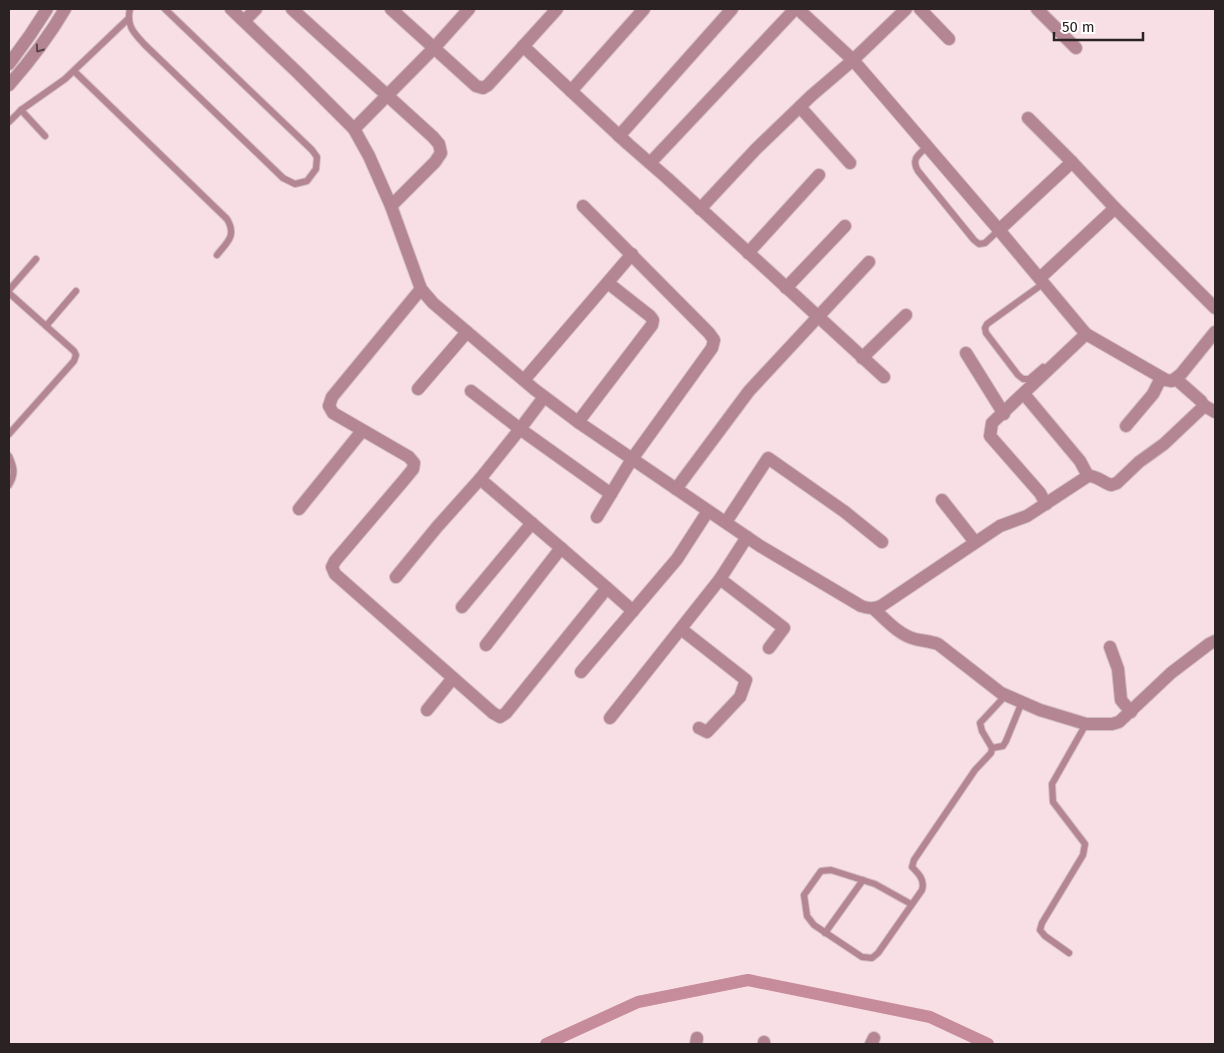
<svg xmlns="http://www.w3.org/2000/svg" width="1224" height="1053" viewBox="0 0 1224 1053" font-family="'Fira Sans',sans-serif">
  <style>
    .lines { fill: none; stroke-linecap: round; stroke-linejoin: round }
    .canal { stroke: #c68c9c; stroke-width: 12 }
    .service-casing { stroke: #d3bdc2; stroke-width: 8 }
    .minor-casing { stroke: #d3bdc2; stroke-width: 14 }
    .tertiary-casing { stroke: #d3bdc2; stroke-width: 14 }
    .service { stroke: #b48592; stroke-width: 6 }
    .minor { stroke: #b48592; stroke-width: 12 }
    .tertiary { stroke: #b48592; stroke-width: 12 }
    .oneway { stroke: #5b454a }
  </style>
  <rect width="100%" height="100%" fill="#f8dfe5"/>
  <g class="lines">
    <path class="canal" d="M546,1044L638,1002L748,980L930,1017L988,1044"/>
    <defs>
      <g id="service">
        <path d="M130,9C126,26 134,33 145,45L283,178L295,184L307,181L316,169L317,157L312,150L165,9"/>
        <path d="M74,71L227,219C237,236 227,242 217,255"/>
        <path d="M21,110L45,136"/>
        <path d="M9,122L21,110L65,79L128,19"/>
        <path d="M927,147C918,155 911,159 918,171L974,240L979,244L985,243L999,230"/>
        <path d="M9,290L36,259"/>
        <path d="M9,293L74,351L76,355L74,361L9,434"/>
        <path d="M46,326L76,291"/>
        <path d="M1043,367L1029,379H1023L1018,375L986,333L985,328L987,324L1044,283"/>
        <path d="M9,456C14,467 16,474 9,485"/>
        <path d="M992,748L1003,746L1006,741L1022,702"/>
        <path d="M911,904L875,884L831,870L821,871L804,895L807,916L814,925L862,957L872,958L878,953L922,890C925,880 919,874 912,867L914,860L975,770L991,753L992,748L982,731L980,723L1006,695"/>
        <path d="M825,933L863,880"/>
        <path d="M1069,953L1045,936L1040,930L1042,923L1083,855L1085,844L1053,802L1052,784L1086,724"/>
      </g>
      <g id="minor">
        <path d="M231,9L299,74L354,129L369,156L391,206L421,289L433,303L534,389L578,422L760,546L861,606C869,609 874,609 881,606L1000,526L1027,516L1088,476C1096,475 1104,483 1111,485L1117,483L1139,462L1164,444L1201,409L1203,405L1201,401L1176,379"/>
        <path d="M292,9L433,137L439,144L441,153L435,162L391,206"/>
        <path d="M391,9L476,86L483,88L488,85L557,9"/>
        <path d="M798,9L853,60L999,230L1086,334L1166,380L1172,381L1181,374L1215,332"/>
        <path d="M920,9L949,39"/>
        <path d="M1037,9L1076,48"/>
        <path d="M244,21L256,9"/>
        <path d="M523,46L571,91L644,9"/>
        <path d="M571,91L628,144L667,178L884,377"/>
        <path d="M800,107L850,163"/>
        <path d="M1028,118L1072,162"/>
        <path d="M354,129L434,48L469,9"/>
        <path d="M619,136L732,9"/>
        <path d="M650,163L795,9"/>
        <path d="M583,206L709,333L714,340L712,348L632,459L597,517"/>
        <path d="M1115,208L1215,308"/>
        <path d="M700,209L756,149L811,96L853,60L906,9"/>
        <path d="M999,230L1072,162L1115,208L1040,278"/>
        <path d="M748,253L819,175"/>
        <path d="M786,288L845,226"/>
        <path d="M421,289L332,397L329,406L333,413L409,457L414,463L413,469L404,480L335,561L332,567L335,574L493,713L500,717L506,713L607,588L561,548"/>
        <path d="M966,353L1004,414"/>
        <path d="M862,358L906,315"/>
        <path d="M524,380L632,254"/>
        <path d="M418,389L467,332"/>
        <path d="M471,391L520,429L611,494"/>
        <path d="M1024,394L1080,461L1088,476"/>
        <path d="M1203,405L1215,412"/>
        <path d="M578,422L652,325L653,320L650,316L608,283"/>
        <path d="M1126,426L1153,394L1161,378"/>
        <path d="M480,479L561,548L486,645"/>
        <path d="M676,489L749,391L869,262"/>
        <path d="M942,500L975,542"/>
        <path d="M1046,504L1040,493L990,436L992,423L1086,334"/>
        <path d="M299,509L362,431"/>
        <path d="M726,522L768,458L845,512L882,542"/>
        <path d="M396,577L437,527L480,479L520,429L544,397"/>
        <path d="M720,579L784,628L769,648"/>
        <path d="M607,588L633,611"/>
        <path d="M462,607L532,523"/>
        <path d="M874,609C886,620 899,635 915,639C923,641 930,641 938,644L1001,693L1040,710L1086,724H1112L1119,722L1171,673L1209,644L1215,641"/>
        <path d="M681,629L746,680L740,697L707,732L699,728"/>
        <path d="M1110,647L1118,669L1121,700L1131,712"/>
        <path d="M581,672L677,559L708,511"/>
        <path d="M427,710L453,678"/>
        <path d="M610,718L720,579L747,537"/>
        <path d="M696,1044L697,1038"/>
        <path d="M764,1044V1042"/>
        <path d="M871,1044L874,1038"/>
      </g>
      <g id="tertiary">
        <path d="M9,64L30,35L47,9"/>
        <path d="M9,85C31,60 48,38 65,9"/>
      </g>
    </defs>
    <use href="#service" class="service-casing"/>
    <use href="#minor" class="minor-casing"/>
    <use href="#tertiary" class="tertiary-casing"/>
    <use href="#service" class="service"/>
    <use href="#minor" class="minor"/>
    <use href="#tertiary" class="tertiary"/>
  </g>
  <defs><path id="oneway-chevron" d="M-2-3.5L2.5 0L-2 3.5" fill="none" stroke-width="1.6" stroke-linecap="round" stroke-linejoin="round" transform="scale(1.25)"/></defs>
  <use class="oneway" href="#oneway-chevron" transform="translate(39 49) rotate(125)"/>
  <rect width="1224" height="1053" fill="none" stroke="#2b2224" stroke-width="20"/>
  <path d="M1054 32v8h89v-8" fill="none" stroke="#2b2224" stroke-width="2.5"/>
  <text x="1062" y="32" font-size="15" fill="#2b2224" stroke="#ffffff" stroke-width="4" paint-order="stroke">50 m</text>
</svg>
